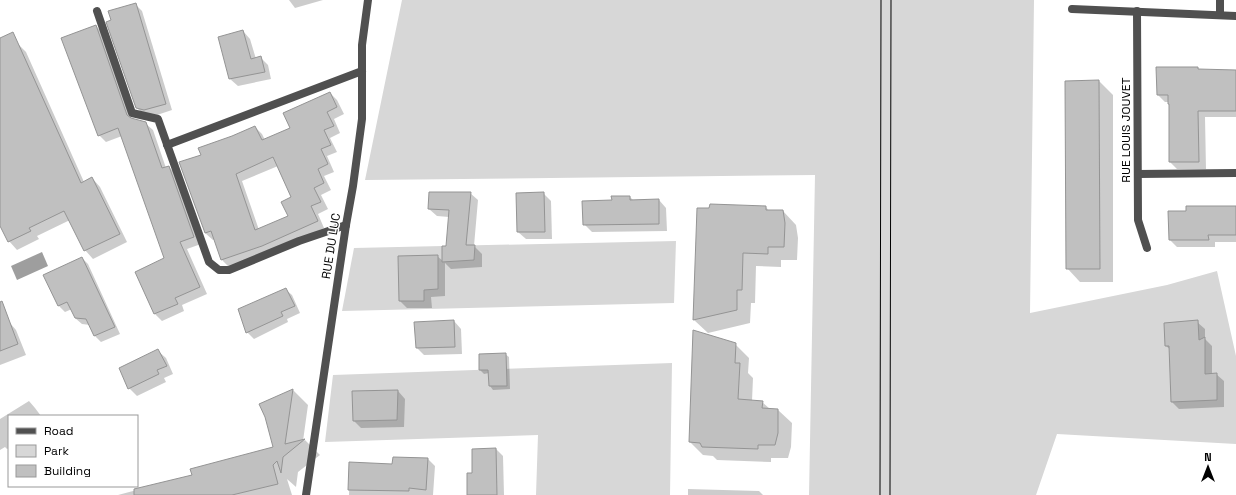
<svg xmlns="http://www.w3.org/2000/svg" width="1236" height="495" viewBox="0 0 1236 495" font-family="'Space Grotesk',sans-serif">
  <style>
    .green { fill: #d7d7d7 }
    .water { fill: #9e9e9e }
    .shadow { fill: #0003; fill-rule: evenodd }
    .building { fill: #c0c0c0; stroke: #949494; fill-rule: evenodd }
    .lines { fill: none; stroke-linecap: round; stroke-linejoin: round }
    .street { stroke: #505050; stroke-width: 8 }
    .tram { stroke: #000; stroke-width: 1 }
    .labels { text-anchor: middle; stroke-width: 3; stroke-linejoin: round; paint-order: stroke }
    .street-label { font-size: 12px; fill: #000; stroke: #fff }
  </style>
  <rect width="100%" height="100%" fill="#fff"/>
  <g class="green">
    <path d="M402,0H1034L1030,313L1167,285L1217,271L1236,356V444L1057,434L1036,495H809L815,175L365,180Z"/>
    <path d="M676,241L674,303L342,311L354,248Z"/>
    <path d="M672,363L670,495H536L538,435L325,442L333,375Z"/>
  </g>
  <path class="water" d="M42,252L48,266L17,280L11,266Z"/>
  <g class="shadow">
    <path d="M289,0H323L295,8Z"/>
    <path d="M135,4L142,11L172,110L151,117L144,115L137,108Z"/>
    <path d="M96,26L103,33L132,120L145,123L153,130L166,168L169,167L176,174L201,244L187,249L207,294L182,305L184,311L162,321L155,314L136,272L165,259L122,136L106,142L99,135Z"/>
    <path d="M243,31L250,39L256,59L260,57L268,65L271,79L238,86L230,79Z"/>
    <path d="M0,43L18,44L26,52L84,182L92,178L100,187L127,242L93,259L85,250L70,220L37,236L39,239L17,250L9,241L0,223Z"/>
    <path d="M1198,68L1200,70L1236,71V117H1205L1206,169H1177L1170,162V105L1169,102H1165L1158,95Z"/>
    <path d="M1099,81L1113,95V282H1080L1067,268Z"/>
    <path d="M330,93L337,100L344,114L334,119L340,133L330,138L337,152L327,156L334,172L324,176L331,190L321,195L328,209L318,214L324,228L269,253L229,267L222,260L215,239L213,240L205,233L202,155L233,137L255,127L262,134L265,140L291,128ZM278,166L292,198L289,217L259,230L242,181Z"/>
    <path d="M470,193L478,200L474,246L482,254V267L451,269L445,263V296L431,297L432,308H407L400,301L437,256L443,261L447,247L449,217L437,216L429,209Z"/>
    <path d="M543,193L551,201L552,239H526L518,232Z"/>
    <path d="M630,197L634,201L659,200L666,208L667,231L592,232L584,224Z"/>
    <path d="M766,207L769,211H783L796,225L798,238L797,260H781V267L756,266L755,303H751L750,323L708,333L694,320Z"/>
    <path d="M1236,207V242H1215V247H1177L1170,240L1187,212Z"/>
    <path d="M82,258L88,264L120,334L101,342L95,336L90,325L82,324L75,318L72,309L65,312L59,306L45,275Z"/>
    <path d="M285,289L292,295L300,313L287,319L288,322L254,339L247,332Z"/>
    <path d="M454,321L461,329L462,354L424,355L417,348Z"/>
    <path d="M9,322L16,330L26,355L0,365V326Z"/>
    <path d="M1197,322L1205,329V339L1212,346V374H1216L1224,381V407L1179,409L1172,402L1171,350L1166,346Z"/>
    <path d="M735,344L749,358L748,373L753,378L752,401L762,402L770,409L778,410L792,423L791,447L788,458H771V462L717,460L713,456L703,455L690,442Z"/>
    <path d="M158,351L166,358L173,374L164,378L166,382L137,396L129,388Z"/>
    <path d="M505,354L509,357L510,389L493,390L490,386L489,373L484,374L480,370Z"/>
    <path d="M293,390L308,405L303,441L305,440L320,455L298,472L296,487L287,479L292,495H118L193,475L275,448L266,417L260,404Z"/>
    <path d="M398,391L405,399L404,427L361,428L354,421Z"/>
    <path d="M29,401L35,408L41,416H9V448L7,449L5,447L0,450V419Z"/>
    <path d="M496,449L503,456L504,495H468L473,474Z"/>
    <path d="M428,459L435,466L433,495H349L350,463L393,465Z"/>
    <path d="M688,489L759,491L763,495H688Z"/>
  </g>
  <g class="building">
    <path d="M136,3L166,104L144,110L136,108L106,22L111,20L108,11Z"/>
    <path d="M96,25L127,115L131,118L146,122L162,168L169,166L194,237L180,242L200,287L175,298L178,304L154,314L135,272L164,258L118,128L98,136L61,38Z"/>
    <path d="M243,30L251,59L261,56L265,72L229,79L218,37Z"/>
    <path d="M13,32L81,183L92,177L120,234L84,251L64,211L29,228L31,231L8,242L0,226V38Z"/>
    <path d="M1156,67H1198V69L1236,70V111H1198L1199,162H1169V104H1168V95H1157Z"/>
    <path d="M1099,80L1100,269H1066L1065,81Z"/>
    <path d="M330,92L337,107L327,112L334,126L324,130L331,145L321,149L328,164L318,169L324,183L314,188L321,202L311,206L318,221L262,246L221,260L211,231L205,233L179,162L201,155L198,148L232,136L255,126L262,140L290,128L283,113ZM273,157L291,197L281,202L288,216L255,230L236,174Z"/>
    <path d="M429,192H471L466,245H475L474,260L442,262V246H446L449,210L428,209Z"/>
    <path d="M544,192L545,232H517L516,193Z"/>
    <path d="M611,196H630V200L659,199V224L583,225L582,201L612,200Z"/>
    <path d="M710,204L766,206V210H783L785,223L784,247H768V254L743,253L742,290H737V310L693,320L697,208H709Z"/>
    <path d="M1186,206H1236V235H1208L1209,240H1169L1168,211H1186Z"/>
    <path d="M438,255V289L424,290V301H399L398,256Z"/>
    <path d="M82,257L115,327L94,336L86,319L75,318L67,302L58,306L43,275Z"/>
    <path d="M286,288L295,306L281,312L283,316L246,333L238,309Z"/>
    <path d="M2,301L18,344L0,351V302Z"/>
    <path d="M454,320L455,347L416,348L414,322Z"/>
    <path d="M1198,320L1199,340L1205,337V374L1217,373V400L1171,402L1169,346H1165L1164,323Z"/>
    <path d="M693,330L736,343L735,363H740L738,399L763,401L762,408L778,409V433L775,445H758V449L702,447L700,443L689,442Z"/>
    <path d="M158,349L167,366L157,370L159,374L128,389L119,368Z"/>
    <path d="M506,353L507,386H489L488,370H479V354Z"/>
    <path d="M293,389L285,444L305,439L283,457L281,473L277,461L273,465L278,484L232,495H134V489L192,475L190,469L273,447L265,417L259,404Z"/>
    <path d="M398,390L397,420L353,421L352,391Z"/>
    <path d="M496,448L497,495H467V473H472V449Z"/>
    <path d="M393,457L428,458L426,490L409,488V491L348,490L349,462L392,464Z"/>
  </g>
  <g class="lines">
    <g class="street">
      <path d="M1220,0V15"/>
      <path d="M1072,9L1236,16"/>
      <path d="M97,11L132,113L158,119L209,262L219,270H229L299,241L346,225"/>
      <path d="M1137,11L1138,220L1147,248"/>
      <path d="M167,145L362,71"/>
      <path d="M1138,174L1236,173"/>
      <path d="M306,495L346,225L353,186L362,119V45L368,0"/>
    </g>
    <g class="tram">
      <path d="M880,495L881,0"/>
      <path d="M890,495L891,0"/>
    </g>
  </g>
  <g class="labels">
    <g class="street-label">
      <text transform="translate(1126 130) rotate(-90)" y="4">RUE LOUIS JOUVET</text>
      <text transform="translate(331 246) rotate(-81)" y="4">RUE DU LUC</text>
    </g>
  </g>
  <rect x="8" y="415" width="130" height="72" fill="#ffffff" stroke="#999999"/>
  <rect x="16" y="428" width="20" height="6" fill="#505050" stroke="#999999"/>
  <text x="44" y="435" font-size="12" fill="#000000">Road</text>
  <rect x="16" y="445" width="20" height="12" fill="#d7d7d7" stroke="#999999"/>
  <text x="44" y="455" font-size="12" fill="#000000">Park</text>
  <rect x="16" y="465" width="20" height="12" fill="#c0c0c0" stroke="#999999"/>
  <text x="44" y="475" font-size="12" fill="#000000">Building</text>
  <g transform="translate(1208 467)" stroke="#ffffff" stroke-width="3" paint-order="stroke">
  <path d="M0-3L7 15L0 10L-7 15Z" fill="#000000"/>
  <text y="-6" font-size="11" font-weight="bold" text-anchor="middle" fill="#000000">N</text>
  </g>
</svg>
